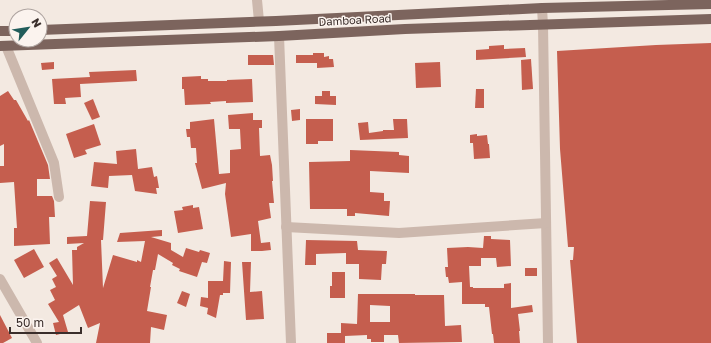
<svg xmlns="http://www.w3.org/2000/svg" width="711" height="343" viewBox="0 0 711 343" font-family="'Golos Text',sans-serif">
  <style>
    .building { fill: #c55e4e; fill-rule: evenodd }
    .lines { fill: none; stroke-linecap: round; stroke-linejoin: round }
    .minor { stroke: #ccb8ad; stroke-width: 10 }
    .tertiary { stroke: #ccb8ad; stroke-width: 10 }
    .primary { stroke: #7c645d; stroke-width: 10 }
    .labels { text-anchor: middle; stroke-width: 3; stroke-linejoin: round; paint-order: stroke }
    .street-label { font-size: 11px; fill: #3a2e2b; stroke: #fbf3ee }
  </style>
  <rect width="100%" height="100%" fill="#f3e9e1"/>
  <g class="building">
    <path d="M711,43V343H577L570,260H573L574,247H568L560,149L557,51L656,45Z"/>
    <path d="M504,45V49L525,48L526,57L476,60V50L489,49V46Z"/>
    <path d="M313,53H324V57L329,56V59H333L334,67L317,68V63H296V55H313Z"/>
    <path d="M248,55H273L274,65H248Z"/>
    <path d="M531,59L533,89L522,90L521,60Z"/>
    <path d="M54,62V69L42,70L41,63Z"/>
    <path d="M440,62L441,87L416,88L415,63Z"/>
    <path d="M136,70L137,81L80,84L81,97L65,98L66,104H54L52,79L90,77L89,72Z"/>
    <path d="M201,76V79H208V81H227V80L252,79L253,102L226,103V101L210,102L211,104L185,105L184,89H182V77Z"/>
    <path d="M476,89H484V108H475Z"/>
    <path d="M8,91L14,100H16L28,121L29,120L48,165L50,179H37V196H52L54,201L55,217H49L50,244L14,246V228H17L14,182L0,183V166H4V144L0,146V96Z"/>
    <path d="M322,91H330V96H336V105L315,104V96H322Z"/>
    <path d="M93,99L100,117L92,120L84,103Z"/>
    <path d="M300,109V120L292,121L291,110Z"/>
    <path d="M253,113V120H262V128H259L260,156L270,155L272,165L273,181H272L274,203H269L271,218L258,221L261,243L270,242L271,250L262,251H251V234L231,237L225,194L226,183L202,189L195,163H197L196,148H191L190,137H187L186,129H190V122L214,119L219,174L230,173V150L241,149L240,129H229L228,115Z"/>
    <path d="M306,119H333V141H318V144H306Z"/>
    <path d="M393,119H407L408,138L360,140L358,123L368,122L369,133L383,131V130H394Z"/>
    <path d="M94,124L101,145L85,150L87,154L74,158L66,134Z"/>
    <path d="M477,134V136L487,135L488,144H489L490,158L474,159L473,143H470V135Z"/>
    <path d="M136,149L138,169L152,167L154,177L157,176L159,188H156L157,194L135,191L132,175L109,176L108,188L91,186L94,162L117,164L116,151Z"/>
    <path d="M350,150L399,152V155L409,156V173L370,171V192L384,193V201H390L389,216L355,213V216H347V209H310L309,162L350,161Z"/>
    <path d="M90,201L106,202L103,240H101L103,288L113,255L137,262V260L141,262L145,241L117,242L120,233L162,230V236L151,237L171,243V250L183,257L186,248L199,252L200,250L210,253L207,263L202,262L197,277L179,271L180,269L172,265L173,263L158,254L155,270H153L150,287H151L147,311L167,315L164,330L151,327L150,343H96L100,323L88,328L79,305L63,315L68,332L56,335L53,323L59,322L48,304L55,300L50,290L56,287L52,279L57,276L49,263L57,258L73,285L72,250H77V247L84,243L67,244V237L87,236Z"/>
    <path d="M193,205V208L199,207L203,229L178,233L174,211L183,210L182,207Z"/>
    <path d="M484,236H491V239L510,240L511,266L497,267L496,258H481V266H469L470,287H473V288H504V284L511,283V308L532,305L533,312L518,314L520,331H519L520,343H494L493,334H492L489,307H485V304H462V282L449,283L448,277H446L445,267H448L447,248L468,247L483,248Z"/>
    <path d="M306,240L357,241L358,250L387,251L386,264H382L381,280L359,279V264H346V253L316,254V265H305Z"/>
    <path d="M34,249L44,267L24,278L14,260Z"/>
    <path d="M224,261L231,262L230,293H223V295H220L216,318L207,314L208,308L200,306L201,297L208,298V281H223Z"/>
    <path d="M242,262H251L250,292L262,291L264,319L246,320Z"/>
    <rect x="525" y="268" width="12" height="8"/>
    <path d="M332,272H345V298H330V286H332Z"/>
    <path d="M182,291L190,294L186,307L177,303Z"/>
    <path d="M358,294H415V295H444L445,326L461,325L462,342L399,343L398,335H384V342H371V339H367V335L345,336V343H327V333H341V323L357,324ZM370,305L390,306V322H370Z"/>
    <path d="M0,315L12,338L3,343H0Z"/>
  </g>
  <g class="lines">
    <g class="minor">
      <path d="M257,0L259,21"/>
      <path d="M542,8L543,25L548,343"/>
      <path d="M279,36L291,343"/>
      <path d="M6,46L54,163L59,197"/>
      <path d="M286,227L399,233L546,223"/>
    </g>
    <path class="tertiary" d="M0,279L37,343"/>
    <g class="primary">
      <path d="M40,30L276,21L542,8L711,4"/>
      <path d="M0,31H16"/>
      <path d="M0,46L279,36L405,29L711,19"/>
    </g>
  </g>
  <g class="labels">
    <g class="street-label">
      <text transform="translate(355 20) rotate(-3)" y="4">Damboa Road</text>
    </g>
  </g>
  <g transform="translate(28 28) rotate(60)"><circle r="19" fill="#fbf3ee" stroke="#aea4a0"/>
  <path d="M0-3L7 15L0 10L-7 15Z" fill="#215c5a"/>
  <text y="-6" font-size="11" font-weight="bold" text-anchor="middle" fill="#3a2e2b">N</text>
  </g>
  <path d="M10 327v6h71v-6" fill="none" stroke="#3a2e2b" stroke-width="2"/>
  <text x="16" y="327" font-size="12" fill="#3a2e2b" stroke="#fbf3ee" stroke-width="3" paint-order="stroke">50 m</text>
</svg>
